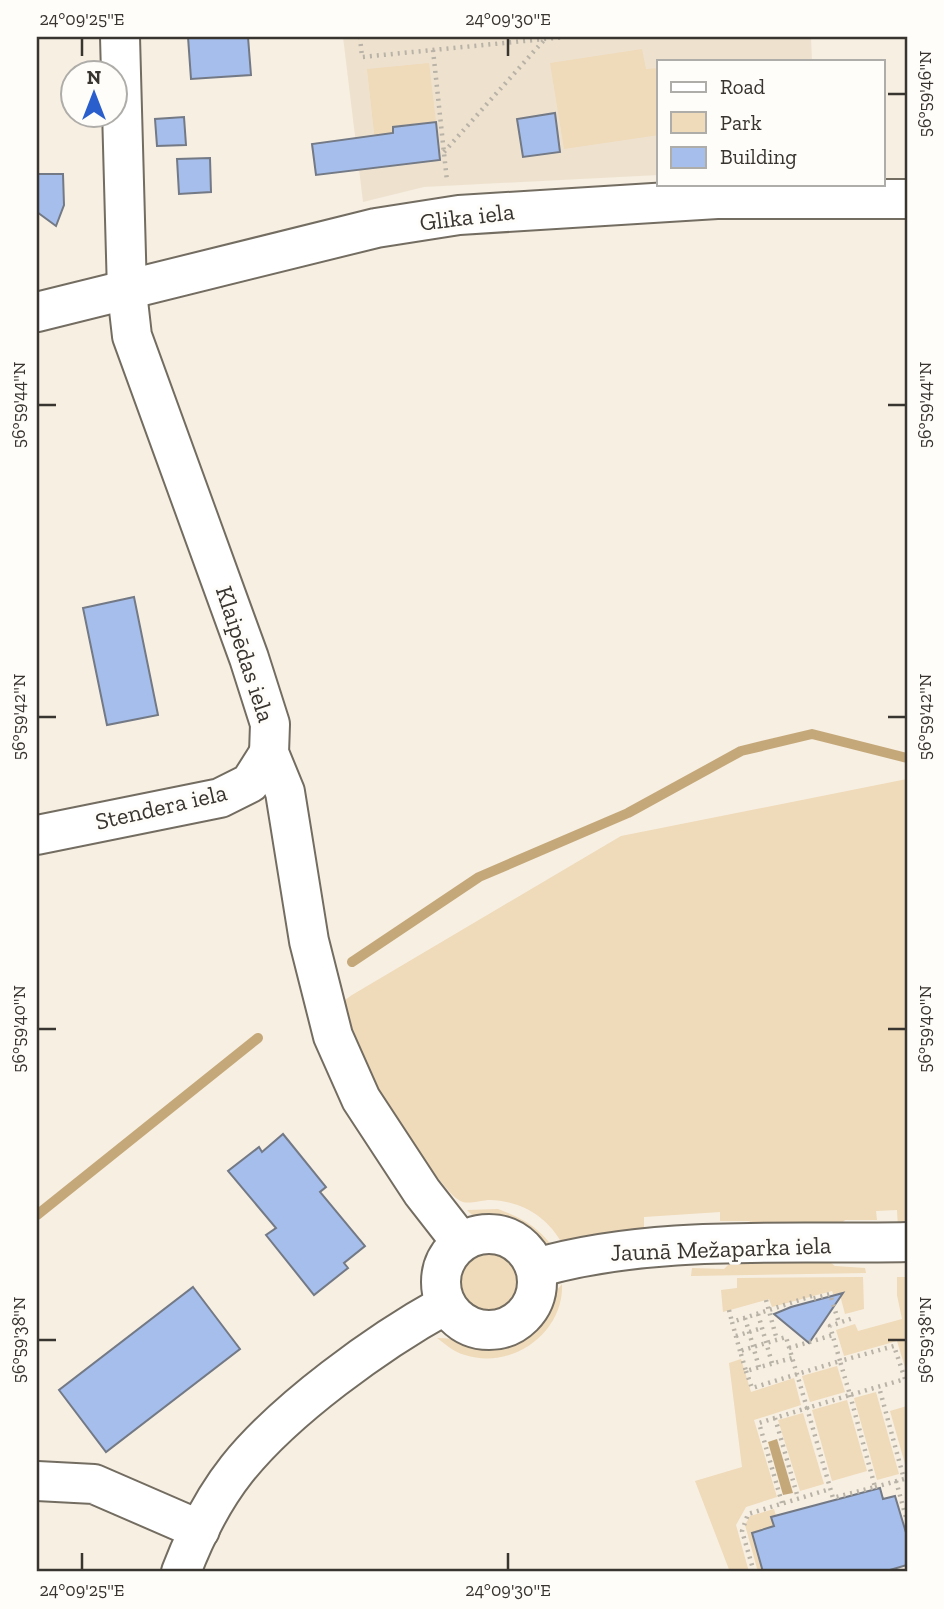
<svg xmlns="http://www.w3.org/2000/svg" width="944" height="1609" viewBox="0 0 944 1609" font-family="'Zilla Slab',serif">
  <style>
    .built { fill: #eee2cf }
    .green { fill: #efdab9 }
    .water { fill: #c5a879 }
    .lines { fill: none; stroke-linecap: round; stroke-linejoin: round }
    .stream { stroke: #c5a879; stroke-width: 10 }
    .building { fill: #a5beec; stroke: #737985; stroke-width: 2 }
    .minor-casing { stroke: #736c61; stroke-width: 42 }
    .path { stroke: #b8b2a7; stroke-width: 4.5; stroke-dasharray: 2 5; stroke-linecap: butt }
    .minor { stroke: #fff; stroke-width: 38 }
    .ticks { fill: none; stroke: #38342f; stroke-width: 2.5 }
    .labels { text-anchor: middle; stroke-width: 6; stroke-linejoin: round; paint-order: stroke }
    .street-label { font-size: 24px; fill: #38342f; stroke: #fffdfa }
    .neatline { fill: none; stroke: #38342f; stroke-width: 2.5 }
    .ticks-label { font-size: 18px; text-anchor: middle; fill: #38342f }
  </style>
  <rect width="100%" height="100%" fill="#f7efe2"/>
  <path class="built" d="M343,37H811L812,61H659V175L424,187L363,202Z"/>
  <g class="green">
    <path d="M642,49L646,69L659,68V135L564,149L550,63Z"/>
    <path d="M429,63L436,122L392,126L396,166L378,168L367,69Z"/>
    <path d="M907,779V1228H898L897,1210L876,1211L877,1220H845L834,1231H762L749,1221H720V1212L644,1217V1232L563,1245C548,1217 522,1201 490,1200C483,1200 470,1204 463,1202C453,1199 443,1183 436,1176C387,1117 365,1076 341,1003L352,995L621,836Z"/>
    <path d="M498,1209C522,1218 537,1226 552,1246L527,1236L516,1228L472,1215L467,1210Z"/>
    <circle cx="489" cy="1284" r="30"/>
    <path d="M823,1257L835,1266L865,1268L866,1273L691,1276L692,1268L724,1269L735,1258Z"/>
    <path d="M863,1277L864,1309L845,1314L840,1295L834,1296L832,1291L772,1307L769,1299L723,1312L721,1290L737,1288V1278Z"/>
    <path d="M897,1277H907V1374L897,1341L844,1356L836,1330L855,1324L858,1331L902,1319L897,1295Z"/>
    <path d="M562,1284C564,1333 512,1370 465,1355C454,1352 445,1344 437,1338C470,1338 503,1354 530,1328C543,1316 550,1297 562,1284Z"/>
    <path d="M741,1359L751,1392L794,1378L801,1405L754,1420L777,1497L746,1507L736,1525L749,1572H730L695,1481L742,1467L729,1363Z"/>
    <path d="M837,1366L845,1392L810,1402L802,1376Z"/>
    <path d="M876,1392L899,1474L877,1480L854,1398Z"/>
    <path d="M847,1400L867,1471L832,1481L812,1410Z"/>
    <path d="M907,1406V1471L890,1411Z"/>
    <path d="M803,1413L824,1484L800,1491L778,1420Z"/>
    <path d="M774,1509L776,1516L772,1517L774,1526L752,1533L763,1572H758L745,1525L750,1516Z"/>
  </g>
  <path class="water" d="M777,1439L793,1493L783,1495L768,1442Z"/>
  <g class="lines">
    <g class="stream">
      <path d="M352,962L479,877L628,813L741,751L812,734L907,758"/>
      <path d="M37,1215L258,1038"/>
    </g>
  </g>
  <g class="building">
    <path d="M188,37H248L251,75L191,79Z"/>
    <path d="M555,113L560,152L523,157L517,119Z"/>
    <path d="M184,117L186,145L157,146L155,119Z"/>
    <path d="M436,122L440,160L316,175L312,144L393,133V127Z"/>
    <path d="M210,158L211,192L179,194L177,159Z"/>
    <path d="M37,174H63L64,205L56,226L37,212Z"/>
    <path d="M134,597L158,715L107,725L83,608Z"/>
    <path d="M283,1134L326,1187L320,1192L365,1246L344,1263L348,1268L314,1295L266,1235L276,1228L228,1171L259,1147L262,1152Z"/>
    <path d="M193,1287L240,1349L106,1452L59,1390Z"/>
    <path d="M843,1293L809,1343L774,1314L791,1307Z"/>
    <path d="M880,1488L883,1499L895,1496L907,1536V1565L883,1572H763L752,1533L774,1526L771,1517Z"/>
  </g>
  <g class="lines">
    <defs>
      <g id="minor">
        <path d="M120,37L127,292L132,336L249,658L270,724L269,753L285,792L309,941L333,1036L361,1099L422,1192L461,1242"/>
        <path d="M37,312L376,228L459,215L717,199H907"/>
        <path d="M37,835L220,798L250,783L269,753"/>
        <circle cx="489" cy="1282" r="48"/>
        <path d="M536,1268C655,1234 785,1245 907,1242"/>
        <path d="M37,1481L94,1484L200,1530"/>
        <path d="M181,1572C194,1538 214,1498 237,1469C285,1409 378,1342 445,1305"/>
      </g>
    </defs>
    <use href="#minor" class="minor-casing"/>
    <g class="path">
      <path d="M360,37L362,57L565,37"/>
      <path d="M433,50L447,181"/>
      <path d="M444,152L545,39"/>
      <path d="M766,1300L777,1340"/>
      <path d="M729,1310L732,1322"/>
      <path d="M758,1314L772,1363"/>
      <path d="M745,1318L759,1367"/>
      <path d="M736,1336L762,1328"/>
      <path d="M789,1348L833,1335"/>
      <path d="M740,1351L732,1322L812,1296V1299L830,1294L839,1323"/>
      <path d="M746,1371L752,1388L840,1361L850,1395L905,1379L894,1346L840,1361L830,1326L853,1318"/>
      <path d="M850,1395L875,1487L833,1498L807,1408Z"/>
      <path d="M775,1418L798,1498"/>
      <path d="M896,1481L907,1521"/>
      <path d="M875,1487L904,1479L879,1387"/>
      <path d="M782,1503L759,1423L807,1408L786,1337L740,1351L746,1371L792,1358"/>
      <path d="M754,1572L742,1531L748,1514L830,1489"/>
    </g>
    <use href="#minor" class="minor"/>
  </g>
  <path class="ticks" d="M82,38V56M508,38V56M888,94H906M38,405H56M888,405H906M38,717H56M888,717H906M38,1029H56M888,1029H906M38,1340H56M888,1340H906M82,1553V1570M508,1553V1570"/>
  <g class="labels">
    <g class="street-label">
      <text transform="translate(467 217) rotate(-7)" y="8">Glika iela</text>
      <text transform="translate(245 654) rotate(72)" y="8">Klaipēdas iela</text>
      <text transform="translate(161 807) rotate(-13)" y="8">Stendera iela</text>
      <text transform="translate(721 1249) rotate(-2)" y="8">Jaunā Mežaparka iela</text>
    </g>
  </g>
  <rect width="944" height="1609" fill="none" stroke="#fffdfa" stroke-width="77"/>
  <rect x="657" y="60" width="228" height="126" fill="#fffdfa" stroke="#afada9" stroke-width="2"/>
  <rect x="671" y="82" width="35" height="10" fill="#ffffff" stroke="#afada9" stroke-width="2"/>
  <text x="720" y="94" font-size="21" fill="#38342f">Road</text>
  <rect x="671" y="112" width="35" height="21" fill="#efdab9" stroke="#afada9" stroke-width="2"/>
  <text x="720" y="130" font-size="21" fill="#38342f">Park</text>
  <rect x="671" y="147" width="35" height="21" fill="#a5beec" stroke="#afada9" stroke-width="2"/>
  <text x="720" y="164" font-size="21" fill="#38342f">Building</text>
  <g transform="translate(94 94)"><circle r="33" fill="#fffdfa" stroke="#afada9" stroke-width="2"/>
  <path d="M0-5L12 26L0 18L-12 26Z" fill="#295ecc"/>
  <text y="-10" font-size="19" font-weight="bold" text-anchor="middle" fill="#38342f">N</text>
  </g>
  <rect x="38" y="38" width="868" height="1532" class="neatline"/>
  <g class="ticks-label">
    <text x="82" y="25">24°09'25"E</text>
    <text x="508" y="25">24°09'30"E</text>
    <text transform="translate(925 94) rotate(-90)" y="6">56°59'46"N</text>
    <text transform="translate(19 405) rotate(-90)" y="6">56°59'44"N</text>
    <text transform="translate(925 405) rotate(-90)" y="6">56°59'44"N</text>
    <text transform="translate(19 717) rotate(-90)" y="6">56°59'42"N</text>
    <text transform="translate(925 717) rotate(-90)" y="6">56°59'42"N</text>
    <text transform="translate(19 1029) rotate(-90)" y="6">56°59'40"N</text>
    <text transform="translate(925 1029) rotate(-90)" y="6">56°59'40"N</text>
    <text transform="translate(19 1340) rotate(-90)" y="6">56°59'38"N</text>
    <text transform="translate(925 1340) rotate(-90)" y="6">56°59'38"N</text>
    <text x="82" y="1596">24°09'25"E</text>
    <text x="508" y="1596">24°09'30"E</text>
  </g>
</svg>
